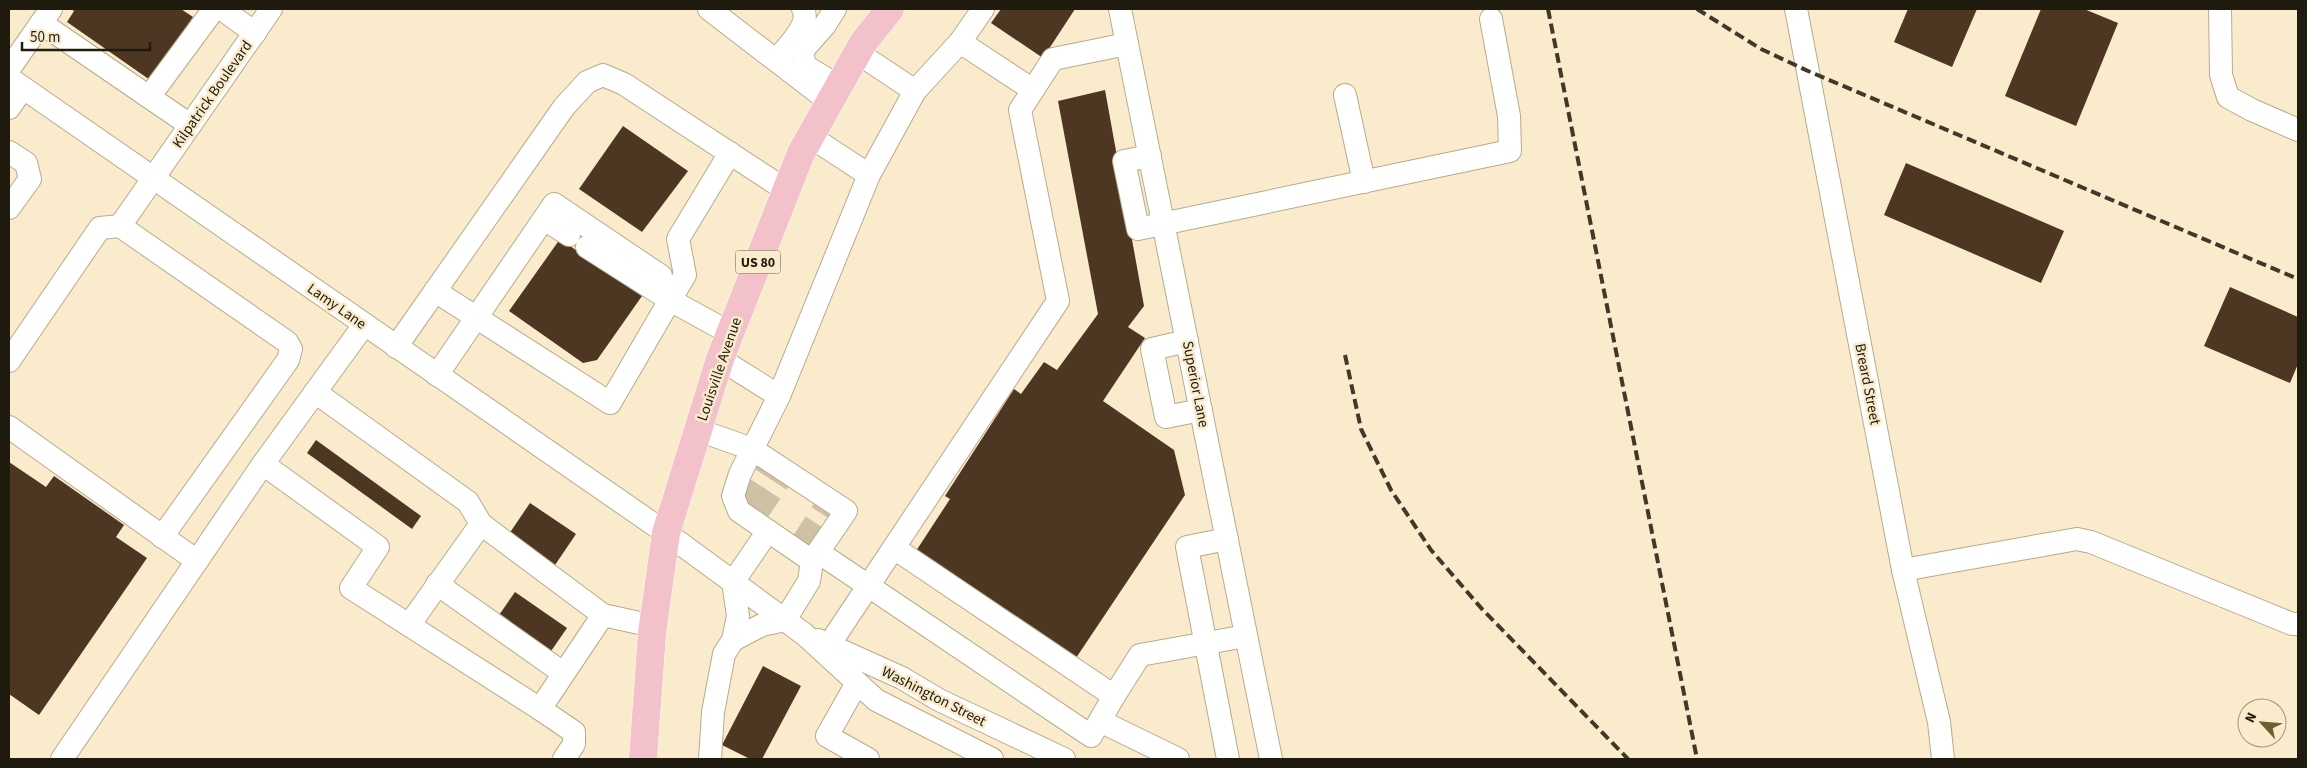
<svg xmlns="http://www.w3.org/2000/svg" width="2307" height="768" viewBox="0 0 2307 768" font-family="'Source Sans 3',sans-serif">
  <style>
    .building { fill: #4d3722 }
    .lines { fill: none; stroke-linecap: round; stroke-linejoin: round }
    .minor-tunnel { stroke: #cec1a5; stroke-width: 22; stroke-dasharray: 22 11; stroke-linecap: butt }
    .minor-casing { stroke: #b8ab8c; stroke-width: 24 }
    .major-casing { stroke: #fff; stroke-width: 29 }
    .minor { stroke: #fff; stroke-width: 22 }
    .major { stroke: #f2c1c9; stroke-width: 28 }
    .rail { stroke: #40392b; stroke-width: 4; stroke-dasharray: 10 5; stroke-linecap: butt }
    .labels { text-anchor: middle; stroke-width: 5; stroke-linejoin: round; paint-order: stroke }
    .shield { fill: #f9ebcb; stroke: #615947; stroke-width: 1 }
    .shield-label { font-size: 14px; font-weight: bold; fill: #201b0f }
    .street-label { font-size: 15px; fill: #201b0f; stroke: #f9ebcb }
  </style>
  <rect width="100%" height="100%" fill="#f9ebcb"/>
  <g class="building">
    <path d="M71,9H181L193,17L150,80L67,22L74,11Z"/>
    <path d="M1001,9H1075L1043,58L991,23Z"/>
    <path d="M1908,9H1977L1952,67L1894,42Z"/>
    <path d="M2041,9H2084L2118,23L2076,126L2005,96Z"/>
    <path d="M1105,90L1144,306L1128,327L1145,338L1103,401L1174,450L1185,495L1076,658L916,551L950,499L945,496L1014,389L1021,394L1044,362L1057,370L1098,314L1058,101Z"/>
    <path d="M623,126L688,171L642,232L579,189Z"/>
    <path d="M1906,163L2064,231L2041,283L1884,215Z"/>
    <path d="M560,239L642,296L597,360L583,363L509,311Z"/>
    <path d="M2230,287L2298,317V364L2290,383L2204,346Z"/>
    <path d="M316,440L421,516L412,529L307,453Z"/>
    <path d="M9,462L46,487L54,476L124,525L116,537L147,558L39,715L9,694Z"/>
    <path d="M530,503L576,534L555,565L509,534Z"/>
    <path d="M515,592L567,628L549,654L497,618Z"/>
    <path d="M763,666L801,686L762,759H750L722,745Z"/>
  </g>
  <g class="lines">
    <g class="minor-tunnel">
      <path d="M745,502L765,471"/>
      <path d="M759,511L779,481"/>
      <path d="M803,541L823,510"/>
    </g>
    <defs>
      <g id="minor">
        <path d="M222,9L255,33"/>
        <path d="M709,9L830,102"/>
        <path d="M835,9L825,25L802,51L805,66L840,87"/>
        <path d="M1120,9L1271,759"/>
        <path d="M1796,9L1903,570L1939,722L1943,759"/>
        <path d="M2220,9L2221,75L2228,97L2252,110L2298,130"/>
        <path d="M41,23L149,97"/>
        <path d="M960,42L1033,90L1053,59L1127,44"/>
        <path d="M858,53L915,91"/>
        <path d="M781,55C790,43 811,24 803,9"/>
        <path d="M9,69L51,9"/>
        <path d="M9,78L666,533L804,634L876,700L992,759"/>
        <path d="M1345,95L1364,182"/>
        <path d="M9,108L23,88"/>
        <path d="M190,125L149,97L214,9"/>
        <path d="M811,137L869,175"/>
        <path d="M9,152L26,163L30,179L9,208"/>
        <path d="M1150,156L1124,161L1138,229L1510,151L1509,116L1491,19"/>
        <path d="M544,219L569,235"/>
        <path d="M120,226L271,9"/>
        <path d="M435,291L610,403L670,300L587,247"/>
        <path d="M730,333L670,300L685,275L678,239L730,153"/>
        <path d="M1187,341L1152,349L1166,417L1201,410"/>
        <path d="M396,347L564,107L587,82L603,75L624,84L786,190"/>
        <path d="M720,359L779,396"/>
        <path d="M9,361L100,228L120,226L287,342L291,349L288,360L162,537"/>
        <path d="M437,375L554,204L661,276"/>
        <path d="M315,392L468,502L481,524L603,615"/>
        <path d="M9,427L197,561"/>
        <path d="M698,430L752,449L846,511L812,561"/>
        <path d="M263,464L378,547L351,588L540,709"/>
        <path d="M1227,539L1187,547L1228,759"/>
        <path d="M818,552L1091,736L1114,696L894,548"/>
        <path d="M1903,570L2077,539L2091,542L2292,624H2298"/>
        <path d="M437,584L563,673"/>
        <path d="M409,625L481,524"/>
        <path d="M733,640L762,625L785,620L809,581L812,561L739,511L733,496L740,474L779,396L869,175L915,91L960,42L983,9"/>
        <path d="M818,640L902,678L939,700L1064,759"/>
        <path d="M829,645L1058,301L1020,110L1033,90"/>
        <path d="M857,683L827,736L868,759"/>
        <path d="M1114,696L1140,655L1246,636"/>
        <path d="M1100,721L1178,759"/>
        <path d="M62,759L263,464L364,325"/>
        <path d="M564,759L574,744V732L540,709L603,615L653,626"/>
        <path d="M710,759L713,712L724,654L733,640L738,616L733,582L768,531"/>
      </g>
      <path id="major" d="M643,759L652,633L666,533L720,359L801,153L863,43L890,9"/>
    </defs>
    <use href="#minor" class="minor-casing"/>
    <use href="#major" class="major-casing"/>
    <use href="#minor" class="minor"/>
    <use href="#major" class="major"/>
    <g class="rail">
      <path d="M1548,9L1697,759"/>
      <path d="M1697,9L1761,49L1808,71L2298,279"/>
      <path d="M1345,355L1361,429L1391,490L1431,550L1482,609L1628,759"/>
    </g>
  </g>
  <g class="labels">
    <rect class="shield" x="735.5" y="250.5" width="45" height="23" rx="4"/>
    <g class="shield-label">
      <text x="758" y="267">US 80</text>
    </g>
    <g class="street-label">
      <text transform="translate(212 94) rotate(-55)" y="5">Kilpatrick Boulevard</text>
      <text transform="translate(337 306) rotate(35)" y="5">Lamy Lane</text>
      <text transform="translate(719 369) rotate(-71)" y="5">Louisville Avenue</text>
      <text transform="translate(1196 384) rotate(79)" y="5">Superior Lane</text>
      <text transform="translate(1868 384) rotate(79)" y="5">Breard Street</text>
      <text transform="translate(934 696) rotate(27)" y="5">Washington Street</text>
    </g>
  </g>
  <rect width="2307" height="768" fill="none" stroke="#201b0f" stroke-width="20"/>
  <g transform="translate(2262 723) rotate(296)"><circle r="24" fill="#f9ebcb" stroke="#a29880"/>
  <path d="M0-4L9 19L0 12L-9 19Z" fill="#6f5f2d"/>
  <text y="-8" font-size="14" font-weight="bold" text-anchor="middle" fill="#201b0f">N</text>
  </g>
  <path d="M22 42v8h128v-8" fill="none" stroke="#201b0f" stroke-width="2.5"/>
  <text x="30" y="42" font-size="15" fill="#201b0f" stroke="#f9ebcb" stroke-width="4" paint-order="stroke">50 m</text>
</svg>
